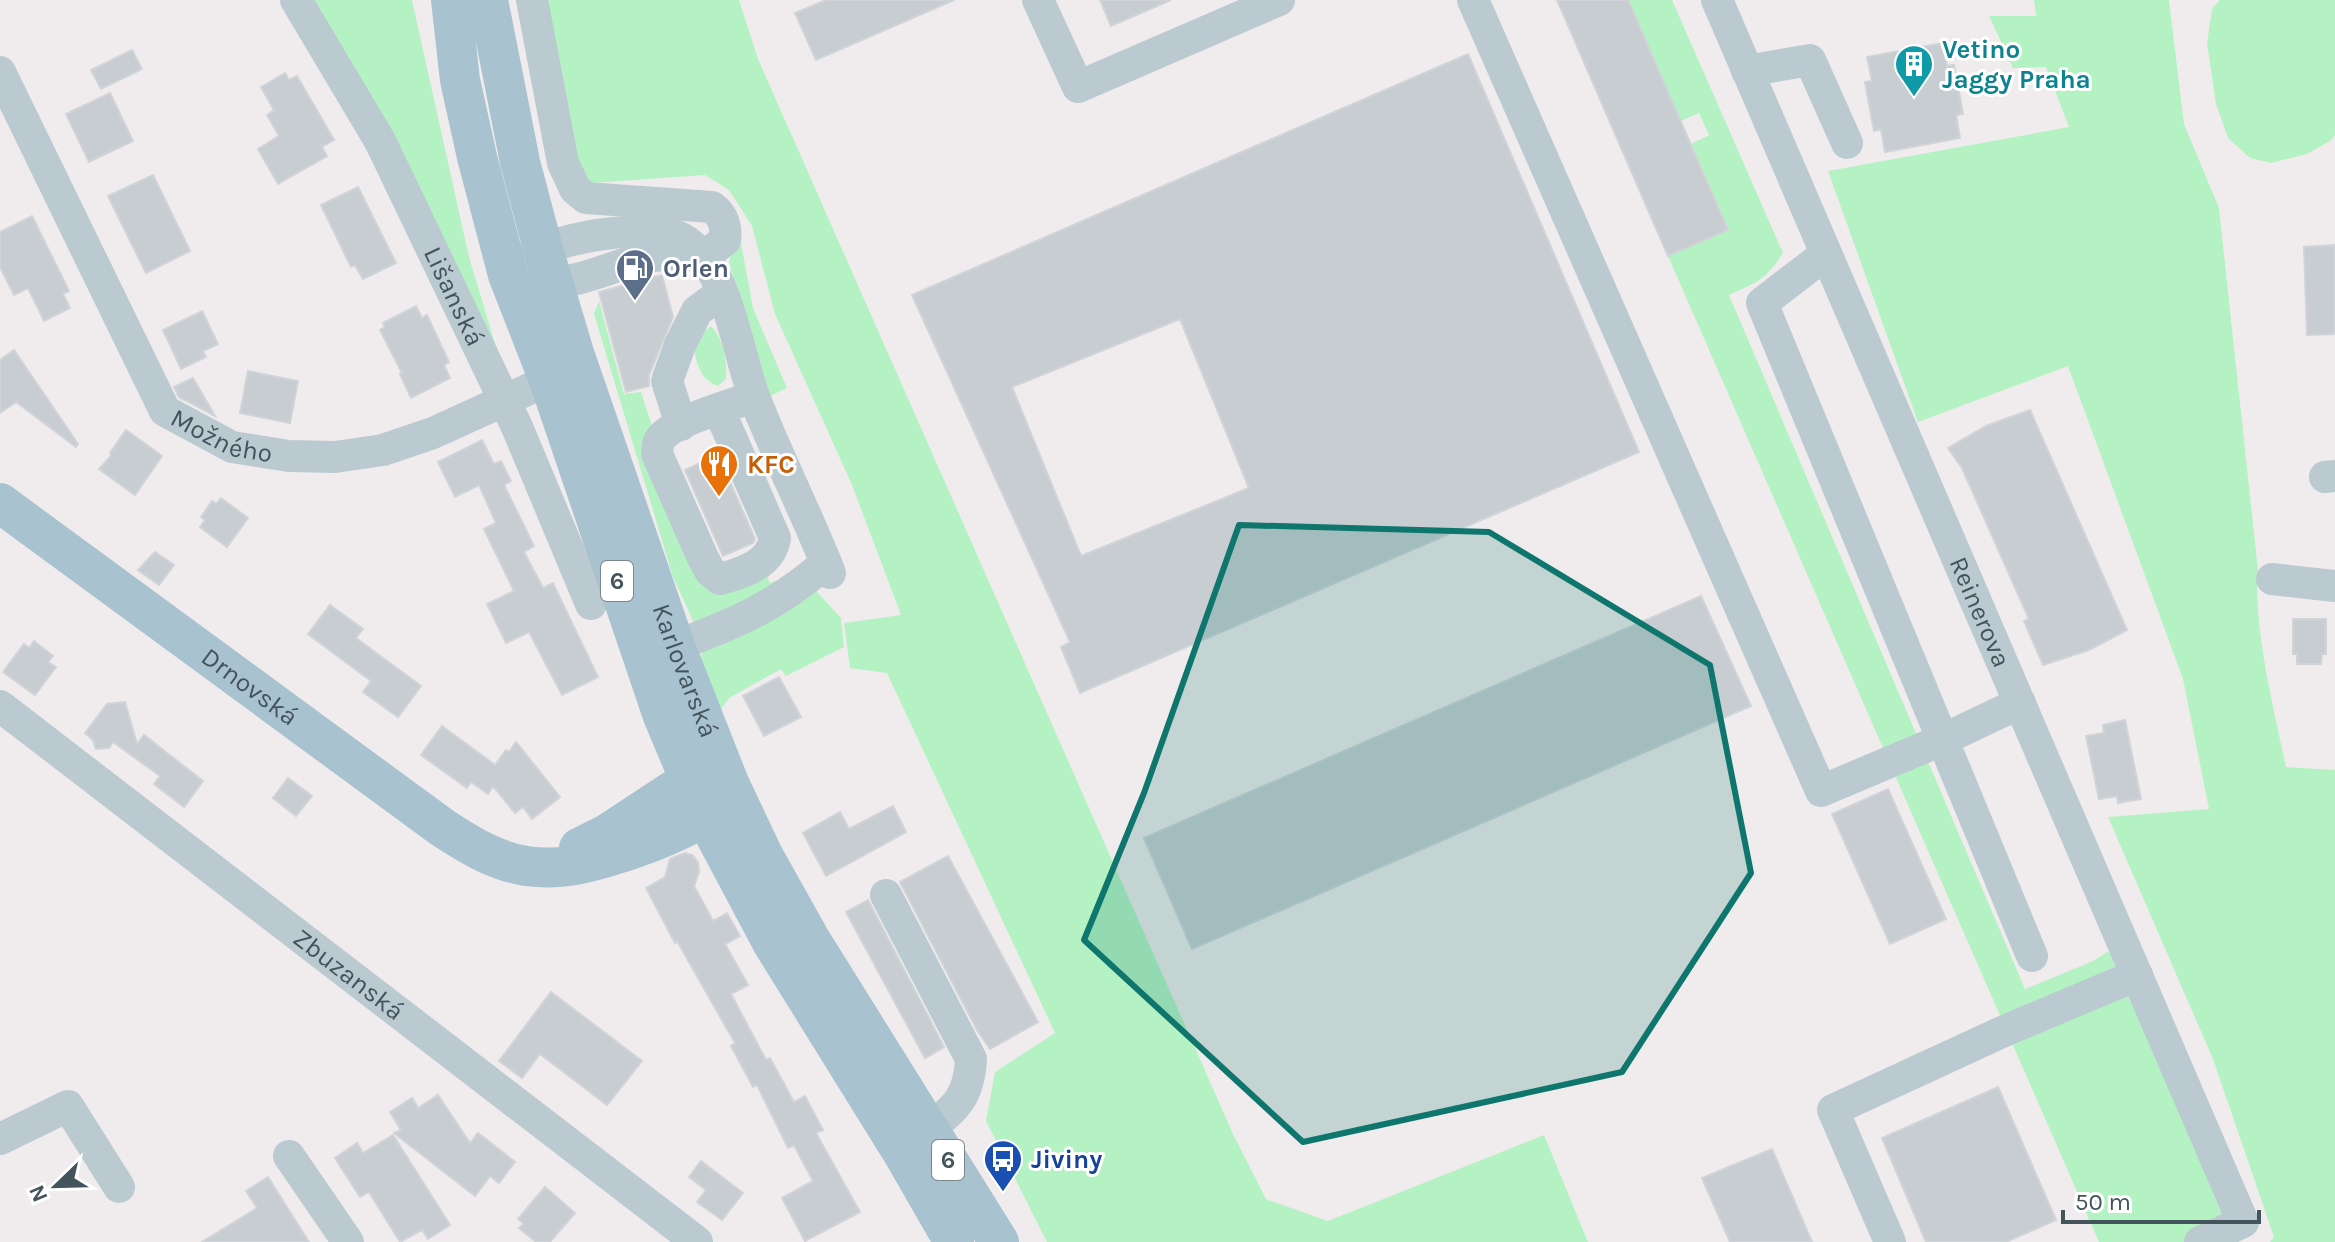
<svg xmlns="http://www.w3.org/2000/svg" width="2335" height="1242" viewBox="0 0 2335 1242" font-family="Karla,sans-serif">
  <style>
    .green { fill: #b5f2c3 }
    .building { fill: #c8cdd2; stroke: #d0d4d9; stroke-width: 2; fill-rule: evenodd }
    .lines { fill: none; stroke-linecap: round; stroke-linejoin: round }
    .minor { stroke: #bbcad1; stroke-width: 32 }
    .major { stroke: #a9c2cf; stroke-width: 40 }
    .marked { fill: #0f766e; fill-opacity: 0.2; stroke: #0f766e; stroke-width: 6; stroke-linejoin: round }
    .labels { text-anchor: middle; stroke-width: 6; stroke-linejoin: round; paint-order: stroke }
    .shield { fill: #fff; stroke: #7b878d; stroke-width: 2 }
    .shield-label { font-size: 24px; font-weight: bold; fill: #43545c }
    .culture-label { font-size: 26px; font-weight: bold; fill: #0d838f; stroke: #fff; text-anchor: start }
    .service-label { font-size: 26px; font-weight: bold; fill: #4e5e75; stroke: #fff; text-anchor: start }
    .street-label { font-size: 26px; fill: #43545c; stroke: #fff }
    .food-label { font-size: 26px; font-weight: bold; fill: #c56008; stroke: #fff; text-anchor: start }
    .transit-label { font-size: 26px; font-weight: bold; fill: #164399; stroke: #fff; text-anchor: start }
  </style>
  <rect width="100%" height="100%" fill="#f0eced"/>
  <g class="green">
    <path d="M308,0H412L469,257L506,380Z"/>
    <path d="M542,0H739L758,59L1233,1134L1266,1199L1328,1221L1544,1135L1588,1242H1047L986,1121L995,1072L1055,1033L887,673L850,668L844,623L901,615L852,485L775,314L752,226L729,190L705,175L591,183L582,175Z"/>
    <path d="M1628,0H1672L1783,253C1765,281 1757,282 1729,295L2025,989L2091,962L2109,951L2234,1238L2223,1242H2099L1668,256L1728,230L1691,144L1709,135L1699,113L1681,121Z"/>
    <path d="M2034,0H2169L2184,124L2219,208L2258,570C2253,627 2274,709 2286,767L2335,770V1242H2270L2274,1237L2213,1059L2108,817L2209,809L2183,679L2068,366L1918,422L1828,171L2069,127L2046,67L2013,68L1989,16H2036Z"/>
    <path d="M2220,0H2335V135L2330,141L2307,154L2271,163L2250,158L2228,138L2216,104L2207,43L2212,9Z"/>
    <path d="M738,227L753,308L787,388L768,397L729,262Z"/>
    <path d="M599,301L624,394L641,392L700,572L765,571L770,583L789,577L763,596L694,623L673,577L594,314Z"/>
    <path d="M710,326C722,333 728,364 726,379L718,386C698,379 697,361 692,342L702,328L707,330Z"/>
    <path d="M810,584L841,618L844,647L786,676L781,669L729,698L720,711L701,658L702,650Z"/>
  </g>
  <g class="building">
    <path d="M826,0H954L816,60L795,13Z"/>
    <path d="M1100,0H1171L1111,26Z"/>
    <path d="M1557,0H1628L1728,230L1668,256Z"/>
    <path d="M1943,43L1947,66L1954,65L1963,114L1956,115L1960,138L1885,152L1881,129L1874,131L1865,82L1872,81L1867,57Z"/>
    <path d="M132,50L142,69L101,89L91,70Z"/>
    <path d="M1468,54L1639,452L1080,693L1061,647L1070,642L912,295ZM1180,319L1249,488L1081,556L1012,387Z"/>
    <path d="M285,73L289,80L297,76L334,140L322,147L327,156L278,184L258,149L279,136L267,115L274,110L261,87Z"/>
    <path d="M110,93L133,141L89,162L66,114Z"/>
    <path d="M153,175L190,251L146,273L108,196Z"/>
    <path d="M358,187L396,263L363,279L355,265L351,267L321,205Z"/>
    <path d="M32,216L69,291L63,294L70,308L44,321L28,288L14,295L0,267V232Z"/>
    <path d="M2335,245V334L2307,335L2304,247Z"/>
    <path d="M662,275L673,317L649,375V386L626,392L599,292Z"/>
    <path d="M416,306L422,318L427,315L449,362L444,365L450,378L411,398L400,374L402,373L380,330L385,327L383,323Z"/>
    <path d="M202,311L218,344L203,351L206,357L181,369L163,330Z"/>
    <path d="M14,350L78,444L76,447L16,402L0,413V360Z"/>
    <path d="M248,371L298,381L290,423L240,413Z"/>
    <path d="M193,378L215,416L179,397L174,387Z"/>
    <path d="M2030,410L2127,630L2089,650L2043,665L2024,621L2029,619L1962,468L1948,448L1986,426Z"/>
    <path d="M126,430L162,456L135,495L99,469L111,456L110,453Z"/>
    <path d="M482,440L494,464L501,461L511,481L504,485L534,546L524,552L543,588L553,583L598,677L562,695L529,632L506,643L487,604L514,591L484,529L496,523L479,485L455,497L438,462Z"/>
    <path d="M718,455L755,539L753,543L723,556L685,470Z"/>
    <path d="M221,498L248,518L227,547L200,527L205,520L201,517L212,501L216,504Z"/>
    <path d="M155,552L174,565L159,585L138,570Z"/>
    <path d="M1701,596L1751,706L1192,949L1144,838Z"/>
    <path d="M330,605L363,629L356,638L421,686L398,717L363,692L371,681L308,634Z"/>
    <path d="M2293,619H2326V654H2322L2321,664H2297V654H2293Z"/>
    <path d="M34,641L53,656L48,662L56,667L35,695L3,672L24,644L29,648Z"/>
    <path d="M779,677L801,717L764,736L743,696Z"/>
    <path d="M125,702L137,744L144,735L203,781L184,807L154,784L160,776L113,742L109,748L96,749L93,740L85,733L107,704Z"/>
    <path d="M2125,720L2141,799L2118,803L2117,796L2099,799L2086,736L2104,733L2103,725Z"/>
    <path d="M442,726L495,765L506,750L509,752L516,742L560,797L532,819L523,807L515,813L493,786L488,794L471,782L467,788L421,755Z"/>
    <path d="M288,778L312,796L296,816L273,798Z"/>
    <path d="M1888,789L1946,919L1890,944L1832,814Z"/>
    <path d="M893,806L906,832L826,876L803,833L840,812L849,829Z"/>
    <path d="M685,853L692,855L698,862L699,872L694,886L713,921L727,913L740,936L725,944L748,985L731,994L766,1060L770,1058L794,1102L805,1096L823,1130L816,1133L860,1212L805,1241L782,1198L813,1181L794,1145L788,1148L757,1085L753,1087L731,1046L735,1043L677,941L675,943L646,888L665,877L670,859Z"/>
    <path d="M948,856L1038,1022L990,1049L977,1030L900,882Z"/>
    <path d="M868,900L944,1047L925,1058L846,912Z"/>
    <path d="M551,992L642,1061L607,1105L540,1054L522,1078L499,1061Z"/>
    <path d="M1998,1087L2056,1220L2006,1242H1926L1882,1138Z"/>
    <path d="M438,1095L470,1143L478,1133L515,1162L499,1183L490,1176L475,1196L394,1133L401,1130L390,1112L412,1098L418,1108Z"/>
    <path d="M393,1135L450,1225L428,1239L422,1230L400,1242L369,1192L360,1197L335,1158L357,1143L363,1153Z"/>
    <path d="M1772,1149L1812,1242H1730L1702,1178Z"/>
    <path d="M701,1161L743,1193L722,1220L697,1202L706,1190L689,1177Z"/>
    <path d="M268,1177L309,1242H202L257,1208L246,1191Z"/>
    <path d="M545,1187L575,1213L550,1242H536L519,1228L524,1224L518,1219Z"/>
  </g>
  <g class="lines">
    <g class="minor">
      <path id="s1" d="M296,0L380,141L517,427L591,604"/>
      <path d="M532,0L563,163L575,189L586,198L712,207C723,215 727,227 725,240L704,257"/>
      <path d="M1038,0L1078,87L1279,0"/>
      <path d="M1473,0L1821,791L1942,740L2020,703"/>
      <path id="s2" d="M1717,0L2243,1222L2200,1242"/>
      <path d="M1747,71L1810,60L1847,143"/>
      <path id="s3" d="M0,72L165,411L232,447L289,456L335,457L383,450L433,433L549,380"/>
      <path d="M1826,254L1762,303L2032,956"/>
      <path d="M525,260C551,238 640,224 673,235C684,238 695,247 702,256C729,286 740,360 755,399C778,458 807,514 830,573"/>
      <path d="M532,281C589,292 636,242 701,257"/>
      <path d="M719,410L775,538C771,564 743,573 720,579L710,571L703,558L657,454C658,450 657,445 659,441C669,422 733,404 754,397"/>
      <path d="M681,425L667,381L680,345L697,311L721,293"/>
      <path d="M2325,477L2335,476"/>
      <path d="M2272,579L2335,586"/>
      <path d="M675,646C734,624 777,606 826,563"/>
      <path id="s4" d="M0,706L697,1242"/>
      <path d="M886,895L971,1059C969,1096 957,1107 929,1129"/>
      <path d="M0,1139L68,1106L119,1187"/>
      <path d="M289,1156L348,1242"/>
      <path d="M1890,1242L1833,1110L2002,1032L2137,975"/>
    </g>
    <g class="major">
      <path d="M451,0L460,80L477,157L508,275L549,380L663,716L705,816L773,944L904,1155L954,1242"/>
      <path id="s5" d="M488,0L520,162L543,249L574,353L675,646L729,783L763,855L810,939L999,1242"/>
      <path id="s6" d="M0,503L443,828C469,845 495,861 526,866C540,868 555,868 569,866C604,861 707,828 724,798"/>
      <path d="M579,848L607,834L689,780L701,776L714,777"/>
    </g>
  </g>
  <path class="marked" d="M1239,525L1489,532L1710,665L1751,873L1622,1072L1303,1142L1084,940L1144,793Z"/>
  <defs>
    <symbol id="building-pin" viewBox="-11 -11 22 30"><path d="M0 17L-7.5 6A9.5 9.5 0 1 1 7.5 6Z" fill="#0f9aa8" stroke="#fff"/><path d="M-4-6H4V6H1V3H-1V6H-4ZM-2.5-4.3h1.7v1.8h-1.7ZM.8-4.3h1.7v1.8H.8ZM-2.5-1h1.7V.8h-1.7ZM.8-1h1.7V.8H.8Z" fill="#fff"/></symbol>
    <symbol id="fuel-pin" viewBox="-11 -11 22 30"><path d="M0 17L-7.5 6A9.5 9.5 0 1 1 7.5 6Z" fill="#5c6f8a" stroke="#fff"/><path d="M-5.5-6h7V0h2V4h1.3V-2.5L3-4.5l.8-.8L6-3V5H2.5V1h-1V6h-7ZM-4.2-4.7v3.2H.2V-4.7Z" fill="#fff"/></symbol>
    <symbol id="restaurant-pin" viewBox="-11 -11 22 30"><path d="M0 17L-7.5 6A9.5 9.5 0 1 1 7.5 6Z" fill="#e8710a" stroke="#fff"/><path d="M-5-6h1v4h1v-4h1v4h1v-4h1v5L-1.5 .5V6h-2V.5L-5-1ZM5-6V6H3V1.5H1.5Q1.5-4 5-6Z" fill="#fff"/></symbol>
    <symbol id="bus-pin" viewBox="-11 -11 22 30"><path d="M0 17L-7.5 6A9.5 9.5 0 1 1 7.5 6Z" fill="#1a4fb4" stroke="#fff"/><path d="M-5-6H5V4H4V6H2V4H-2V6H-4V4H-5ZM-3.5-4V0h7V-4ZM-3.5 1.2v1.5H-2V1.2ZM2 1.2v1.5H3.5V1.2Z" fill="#fff"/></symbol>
  </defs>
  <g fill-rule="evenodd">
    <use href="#building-pin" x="1892" y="42" width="44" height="60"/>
    <use href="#fuel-pin" x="613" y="246" width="44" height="60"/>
    <use href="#restaurant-pin" x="697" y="442" width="44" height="60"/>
    <use href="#bus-pin" x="981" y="1137" width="44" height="60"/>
  </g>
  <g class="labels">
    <g class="shield">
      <rect x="601" y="561" width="32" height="40" rx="6"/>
      <rect x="932" y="1140" width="32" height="40" rx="6"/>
    </g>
    <g class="shield-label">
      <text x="617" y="589">6</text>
      <text x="948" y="1168">6</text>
    </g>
    <g class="culture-label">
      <text x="1942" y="58">Vetino<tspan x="1942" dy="30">Jaggy Praha</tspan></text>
    </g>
    <g class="service-label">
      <text x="663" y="277">Orlen</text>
    </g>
    <g class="street-label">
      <text dy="9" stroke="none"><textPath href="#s1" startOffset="336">Lišanská</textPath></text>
      <text dy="9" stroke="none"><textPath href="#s3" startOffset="440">Možného</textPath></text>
      <text dy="9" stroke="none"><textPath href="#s2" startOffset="666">Reinerova</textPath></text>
      <text dy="9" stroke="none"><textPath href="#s5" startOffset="700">Karlovarská</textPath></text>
      <text dy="9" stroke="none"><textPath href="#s6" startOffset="310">Drnovská</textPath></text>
      <text dy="9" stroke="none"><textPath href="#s4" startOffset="440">Zbuzanská</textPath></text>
    </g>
    <g class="food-label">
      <text x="747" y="473">KFC</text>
    </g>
    <g class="transit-label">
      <text x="1031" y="1168">Jiviny</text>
    </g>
  </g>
  <g transform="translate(56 1186) rotate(247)" stroke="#ffffff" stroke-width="6" paint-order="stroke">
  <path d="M0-6L14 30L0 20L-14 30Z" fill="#43545c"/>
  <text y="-12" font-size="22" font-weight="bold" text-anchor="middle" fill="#43545c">N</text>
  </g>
  <path d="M2063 1210v12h196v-12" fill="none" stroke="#43545c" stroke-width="4"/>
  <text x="2075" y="1210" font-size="24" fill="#43545c" stroke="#ffffff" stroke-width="6" paint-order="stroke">50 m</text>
</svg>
